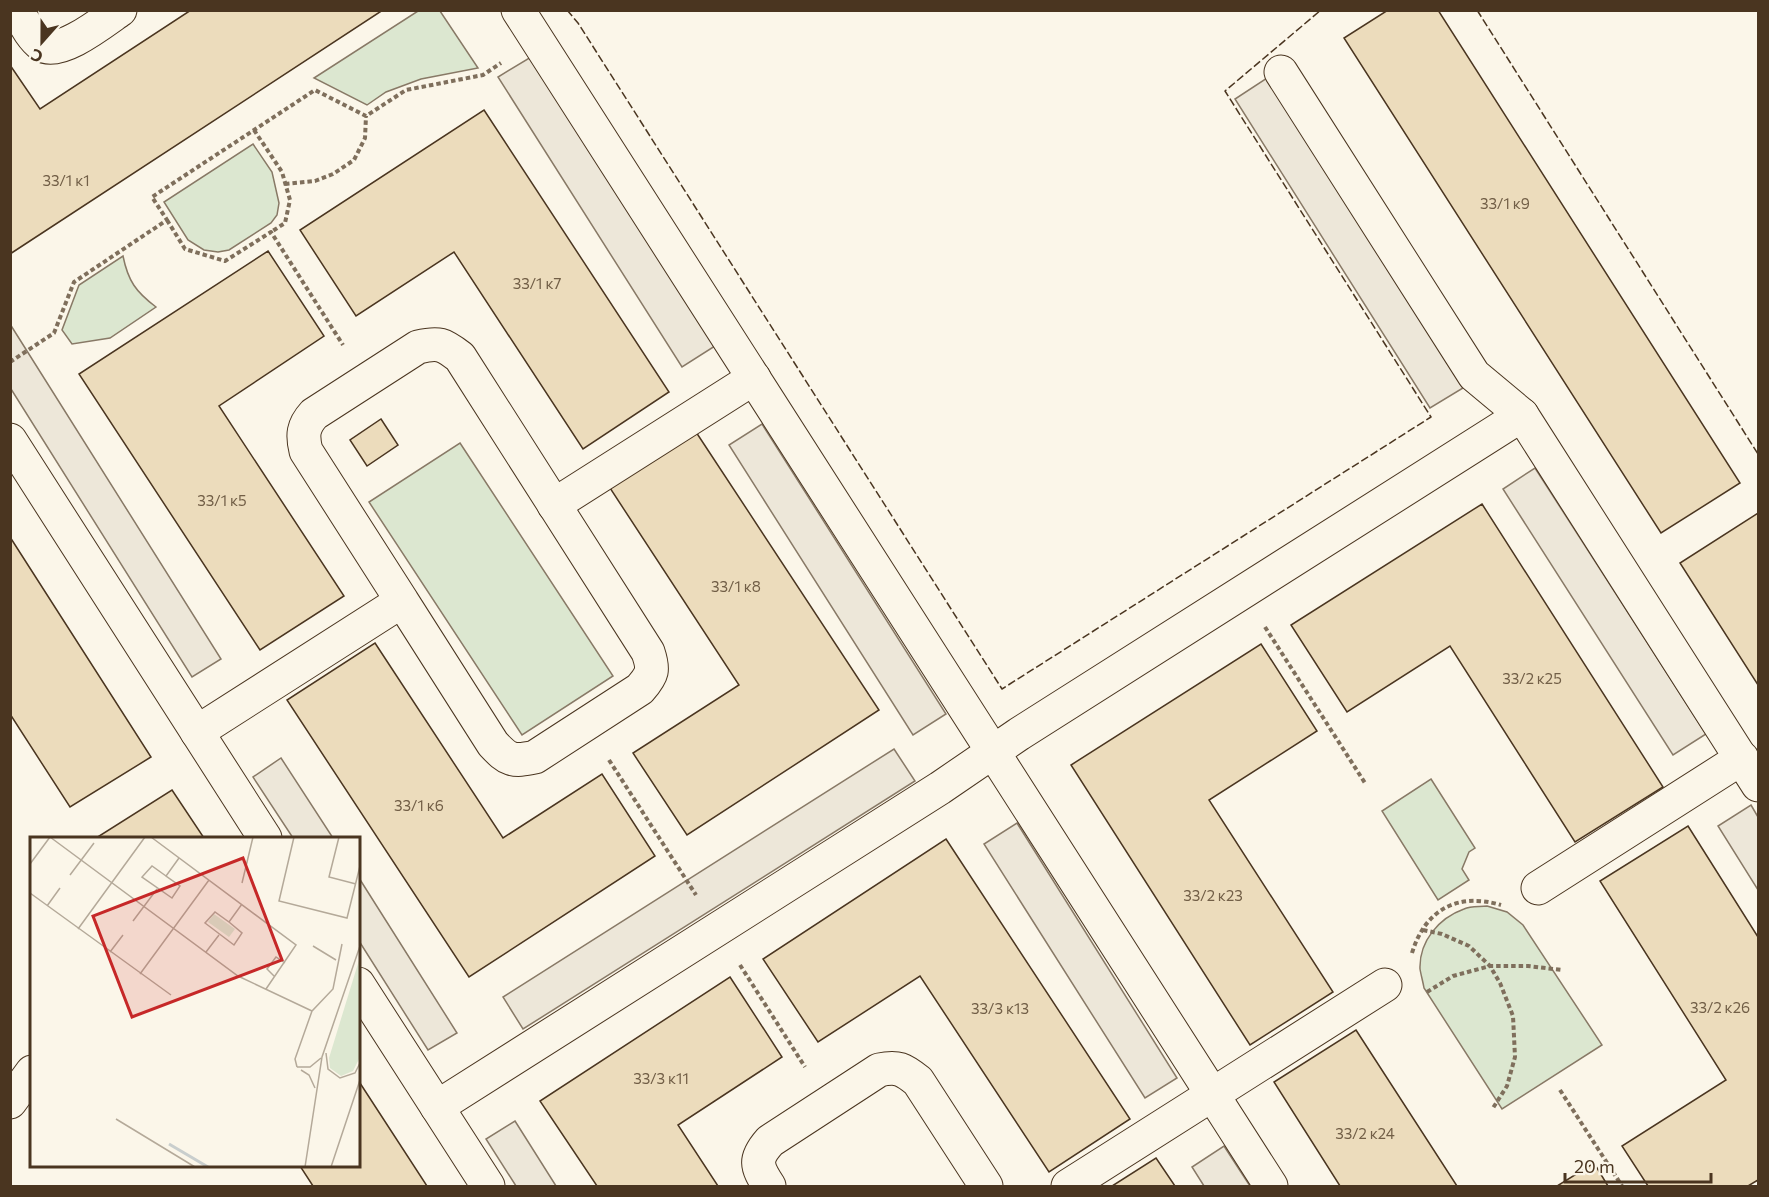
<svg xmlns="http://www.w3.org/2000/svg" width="1769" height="1197" viewBox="0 0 1769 1197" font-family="Commissioner,sans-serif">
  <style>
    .green { fill: #dce7d0; stroke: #887966; stroke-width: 1.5 }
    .parking { fill: #ede7d9; stroke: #887966; stroke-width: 1.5 }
    .building { fill: #ecdcbc; stroke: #4a3520; stroke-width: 1.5 }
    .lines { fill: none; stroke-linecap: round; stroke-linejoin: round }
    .minor-casing { stroke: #4a3520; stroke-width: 35 }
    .path { stroke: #7f6f5c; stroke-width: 4; stroke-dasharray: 4.5 3; stroke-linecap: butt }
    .minor { stroke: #fbf6e9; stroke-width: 33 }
    .fence { stroke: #4a3520; stroke-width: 1.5; stroke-dasharray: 8 3; stroke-linecap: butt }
    .labels { text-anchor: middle; stroke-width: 4.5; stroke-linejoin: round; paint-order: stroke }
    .number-label { font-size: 15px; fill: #725f47 }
    .inset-river { fill: none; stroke: #c9cecd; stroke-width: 3 }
    .inset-road { fill: none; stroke: #b4a999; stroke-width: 1.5 }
    .view { fill: #c62828; fill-opacity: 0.15; stroke: #c62828; stroke-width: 3 }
    .inset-edge { fill: none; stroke: #4a3520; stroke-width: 3 }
  </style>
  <rect width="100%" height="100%" fill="#fbf6e9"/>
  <g class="green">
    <path d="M418,11H440L478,68L421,79L386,92L367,105L314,78Z"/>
    <path d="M253,144L272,172L279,203L277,215L271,223L229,250L218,252L204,250L188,240L164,202Z"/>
    <path d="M123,256C128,281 136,292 156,307L110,338L72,344L62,330L79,285Z"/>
    <path d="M460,443L613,676L522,735L369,502Z"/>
    <path d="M1431,779L1475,848L1469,852L1462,869L1469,880L1438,900L1382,811Z"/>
    <path d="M1487,906L1507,912L1523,925L1602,1045L1502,1109L1424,988C1423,982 1421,975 1420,969C1419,941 1439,918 1464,909C1471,906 1479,907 1487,906Z"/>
  </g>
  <g class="parking">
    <path d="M531,57L715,346L682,367L498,77Z"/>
    <path d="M1267,78L1463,388L1430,408L1235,99Z"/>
    <path d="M10,324L221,659L192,677L11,389Z"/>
    <path d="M762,424L946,714L913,735L729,445Z"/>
    <path d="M1535,468L1706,734L1673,755L1503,489Z"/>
    <path d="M894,749L915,781L523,1029L503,997Z"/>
    <path d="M281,758L333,838H293L253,777Z"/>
    <path d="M1751,805L1758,817V890L1718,826Z"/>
    <path d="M1017,823L1177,1078L1145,1098L984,844Z"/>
    <path d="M359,878L457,1033L428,1050L359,941Z"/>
    <path d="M515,1121L556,1186H557H516L486,1139Z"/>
    <path d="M1224,1146L1250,1186H1204L1192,1167Z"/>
  </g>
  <g class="building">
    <path d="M191,10H383L10,254V65L40,109Z"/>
    <path d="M1388,10H1438L1740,483L1661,533L1344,38Z"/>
    <path d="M484,110L669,392L583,449L454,252L356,316L300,230Z"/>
    <path d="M268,251L324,336L219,406L344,596L260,650L79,374Z"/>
    <path d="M381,419L398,445L367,466L350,440Z"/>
    <path d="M696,432L879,710L687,835L633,753L739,685L610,488Z"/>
    <path d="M1482,504L1663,787L1575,842L1450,646L1347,712L1291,625Z"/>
    <path d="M1758,513V685L1680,563Z"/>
    <path d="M10,537L151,757L70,807L10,714Z"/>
    <path d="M375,643L503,838L602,774L655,856L469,977L287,700Z"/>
    <path d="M1261,644L1317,731L1209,800L1333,992L1250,1045L1071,765Z"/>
    <path d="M172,790L204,838H96Z"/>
    <path d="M1688,826L1758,937V1180L1748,1186H1648L1622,1146L1726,1080L1600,881Z"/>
    <path d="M946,839L1130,1119L1049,1172L920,976L818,1042L763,959Z"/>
    <path d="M730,977L782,1057L678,1125L718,1186H597L540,1101Z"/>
    <path d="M1356,1030L1457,1186H1340L1274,1082Z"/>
    <path d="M358,1080L427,1186H313L300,1166H358Z"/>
    <path d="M1156,1158L1175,1186H1112Z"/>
    <path d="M1594,1163L1608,1186H1557Z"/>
  </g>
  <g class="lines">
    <defs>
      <g id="minor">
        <path d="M17,10C24,22 31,37 42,45C59,57 104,21 120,10"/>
        <path d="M518,10L1271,1186"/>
        <path d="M1281,72L1474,375L1522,415L1758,785"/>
        <path d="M10,440L265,838"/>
        <path d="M554,505L754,378"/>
        <path d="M197,732L402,601L493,744C508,760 512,762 535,757L640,689C653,674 654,670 648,652L460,357C443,344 439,342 418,347L314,414C303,426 302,435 306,451L402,601"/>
        <path d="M1538,888L1742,758"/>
        <path d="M358,984L488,1186"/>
        <path d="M10,1102L32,1072"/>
        <path d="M437,1107L940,788L1019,734L1522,415"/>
        <path d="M769,1186C756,1166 754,1159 770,1141L879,1070C898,1066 903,1069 918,1081L986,1186"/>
        <path d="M1068,1186L1385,985"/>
      </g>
    </defs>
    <use href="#minor" class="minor-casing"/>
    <g class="path">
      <path d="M254,130L282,172L290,200L285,223L271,232"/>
      <path d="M285,184L315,181L333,174L354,160L365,138L366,116"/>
      <path d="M167,220L185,249L225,261L271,232L343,345"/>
      <path d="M10,362L54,333L74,282L167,220L152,197L315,90L366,116L406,90L483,75L501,63"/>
      <path d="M1265,627L1365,783"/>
      <path d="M609,760L696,895"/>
      <path d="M1423,930L1442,934L1469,946L1490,966L1500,983L1513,1016L1515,1057L1507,1086L1493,1108"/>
      <path d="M1412,953C1425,910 1457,892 1501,905"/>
      <path d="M740,965L805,1067"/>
      <path d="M1427,992L1453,976L1490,966H1528L1562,970"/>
      <path d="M1560,1090L1622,1186"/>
    </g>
    <use href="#minor" class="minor"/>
    <g class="fence">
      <path d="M567,10L578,23L1002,689L1431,417L1225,91L1321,10"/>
      <path d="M1477,10L1758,454"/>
    </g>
  </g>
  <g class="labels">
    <g class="number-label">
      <text x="66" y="186">33/1 к1</text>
      <text x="1505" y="209">33/1 к9</text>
      <text x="537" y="289">33/1 к7</text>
      <text x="222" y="506">33/1 к5</text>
      <text x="736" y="592">33/1 к8</text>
      <text x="1532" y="684">33/2 к25</text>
      <text x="419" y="811">33/1 к6</text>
      <text x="1213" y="901">33/2 к23</text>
      <text x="1720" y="1013">33/2 к26</text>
      <text x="1000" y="1014">33/3 к13</text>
      <text x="661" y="1084">33/3 к11</text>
      <text x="1365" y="1139">33/2 к24</text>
    </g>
  </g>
  <g transform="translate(30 837)">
    <rect width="330" height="330" fill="#fbf6e9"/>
    <path d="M184,77L205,92L199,100L178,85ZM330,120V220L323,234L311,239L300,231L299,221Z" fill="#dce7d0"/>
    <path class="inset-river" d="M139,307L178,330"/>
    <path class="inset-road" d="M20,0L208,139L282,174L303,152L312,107M121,0L266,108L236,152M264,0L249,64L317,81L330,29M309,0L299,40L326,47M0,27L20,0M40,38L64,6M136,39L122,29L112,40L142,61L150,49L136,39L149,21M212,46L223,0M0,56L141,158M17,69L30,51M103,84L127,52M199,85L212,96L204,108L175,86L185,75L199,85L212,67M48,92L115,0M283,109L306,123M80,115L93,98M176,115L189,98M110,137L179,43M245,140L237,132L246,120L255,126M296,216L298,232L310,241L325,236L330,226M267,230L265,222L282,174M267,230H280L291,221M271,233L279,238L285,251M86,282L165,330M275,330L292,220L330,109M301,330L330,243"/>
    <path class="view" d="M213,21L252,123L102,180L63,79Z"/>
    <rect width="330" height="330" class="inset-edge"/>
  </g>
  <rect width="1769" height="1197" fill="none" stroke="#4a3520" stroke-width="24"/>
  <g transform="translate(42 42) rotate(201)" stroke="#fbf6e9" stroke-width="4.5" paint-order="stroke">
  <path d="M0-4.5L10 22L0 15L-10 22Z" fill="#4a3520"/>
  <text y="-9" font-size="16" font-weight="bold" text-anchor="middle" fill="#4a3520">С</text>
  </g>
  <path d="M1565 1173v9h146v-9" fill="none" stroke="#4a3520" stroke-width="3"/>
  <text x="1574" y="1173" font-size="18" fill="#4a3520" stroke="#fbf6e9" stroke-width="4.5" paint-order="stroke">20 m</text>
</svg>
